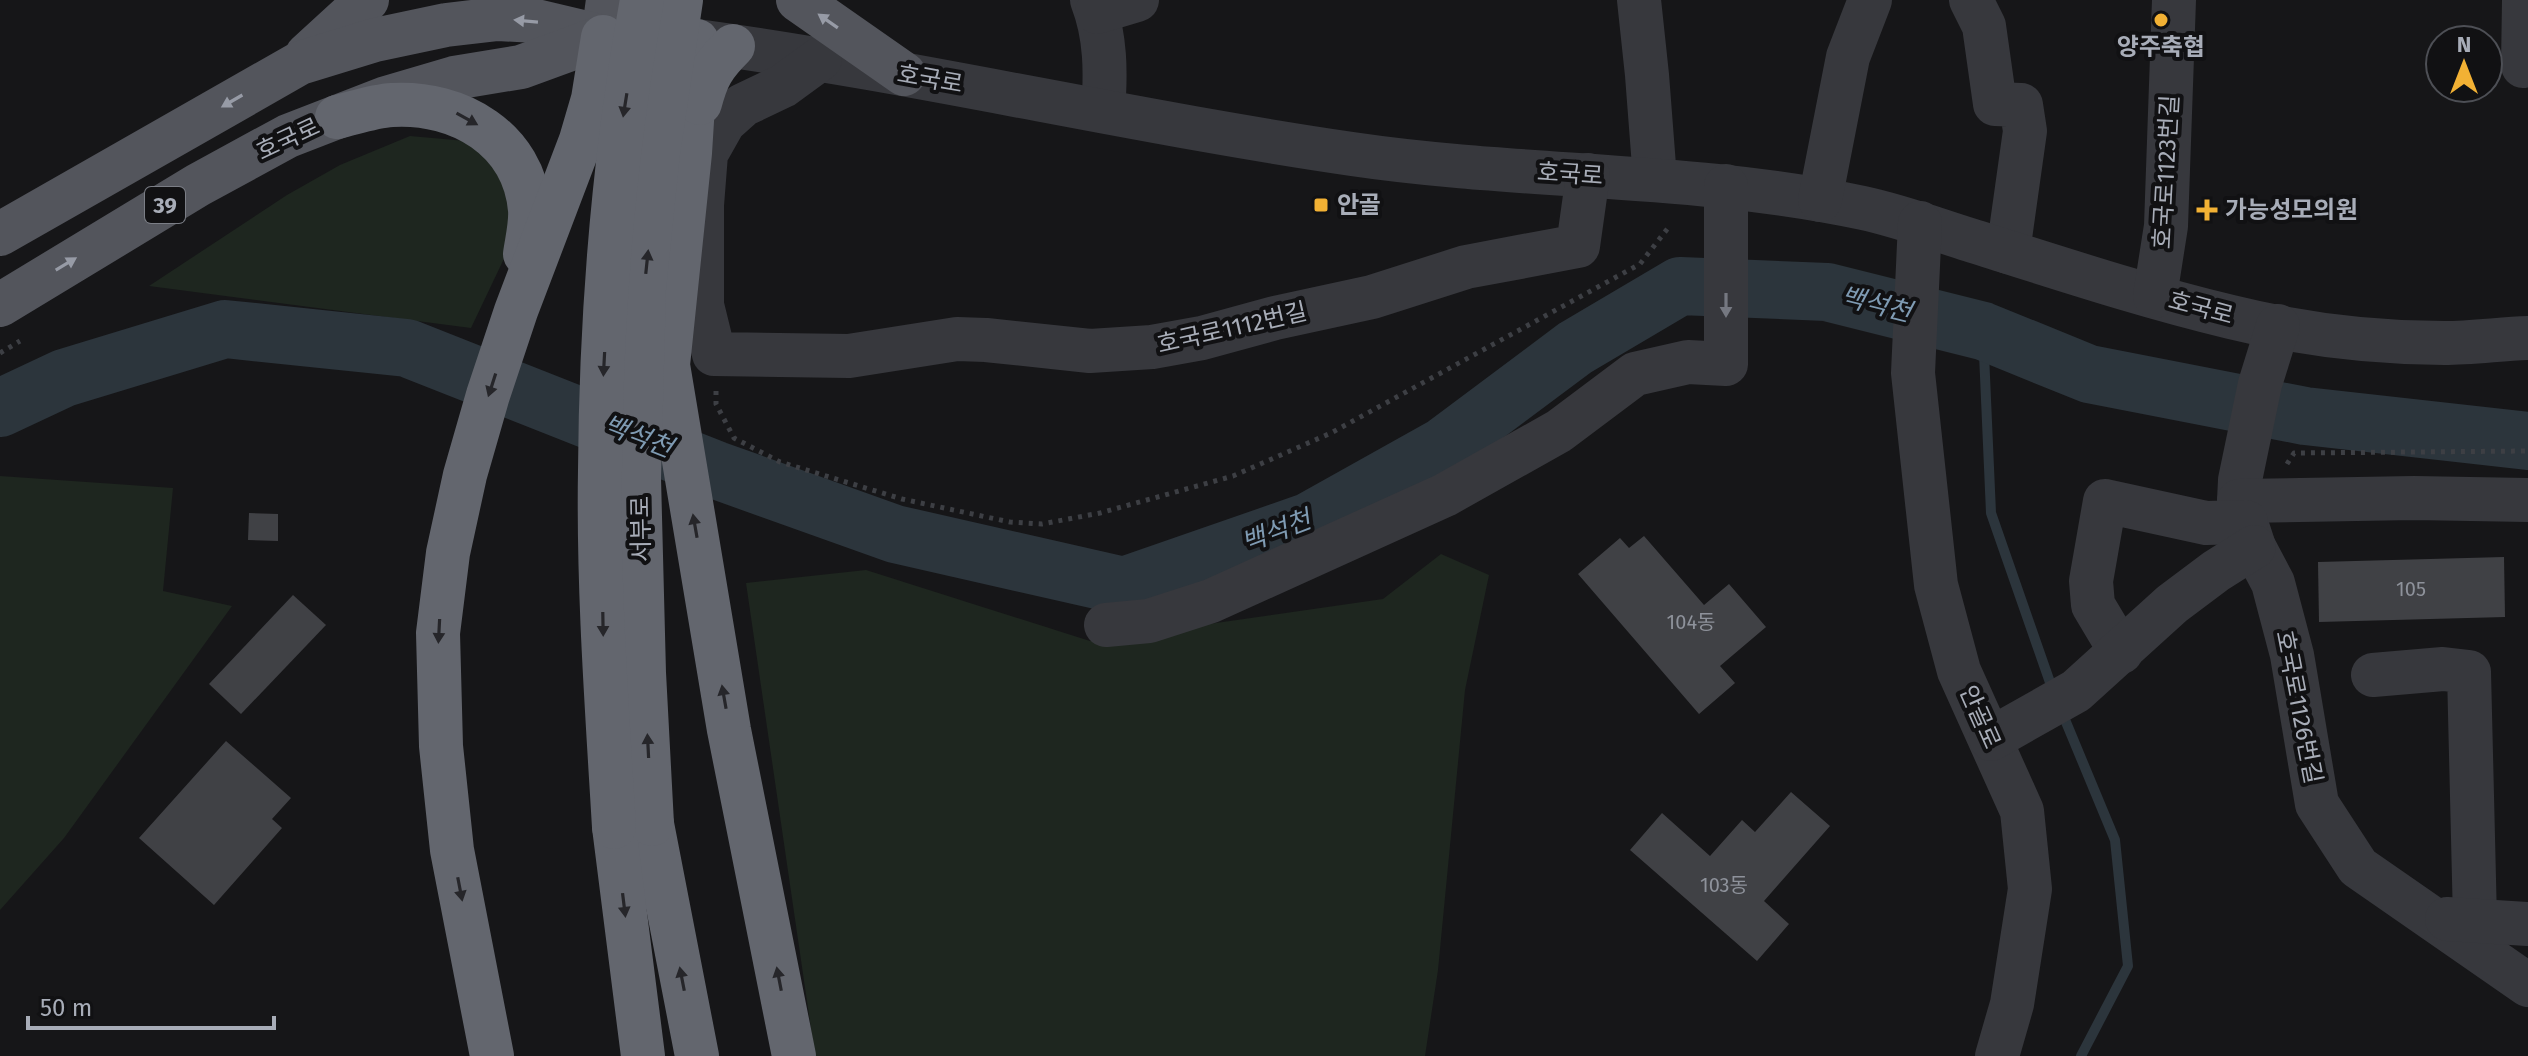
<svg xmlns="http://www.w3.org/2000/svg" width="2528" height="1056" viewBox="0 0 2528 1056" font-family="'Fira Sans','Noto Sans KR',sans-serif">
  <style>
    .green { fill: #1e261f }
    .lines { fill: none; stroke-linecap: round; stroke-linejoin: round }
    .stream { stroke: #2c353c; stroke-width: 10 }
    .river { stroke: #2c353c; stroke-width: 58 }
    .building { fill: #404145 }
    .path { stroke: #3d3f44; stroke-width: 5; stroke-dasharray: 4 6; stroke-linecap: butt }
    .minor { stroke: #37383d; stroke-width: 44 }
    .major { stroke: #53555c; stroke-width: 44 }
    .highway { stroke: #63666e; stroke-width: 44 }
    .highway-bridge { stroke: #63666e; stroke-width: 44 }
    .oneway { fill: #979ba6 }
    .oneway2 { fill: #26262a }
    .oneway3 { fill: #757881 }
    .poi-dot { fill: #f2b134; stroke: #111113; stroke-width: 3 }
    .labels { text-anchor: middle; stroke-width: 8; stroke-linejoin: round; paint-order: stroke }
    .number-label { font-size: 20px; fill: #8e929b }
    .shield { fill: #111113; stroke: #7b7e86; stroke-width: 2 }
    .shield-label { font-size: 22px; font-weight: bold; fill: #a8adb8 }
    .poi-label { font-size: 24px; font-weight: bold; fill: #a8adb8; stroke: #111113; text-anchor: start }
    .street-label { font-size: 24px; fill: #a8adb8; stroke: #111113 }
    .water-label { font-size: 26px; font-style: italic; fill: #7f9bb3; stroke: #111113 }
  </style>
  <rect width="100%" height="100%" fill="#161618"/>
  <g class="green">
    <path d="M410,136L477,142L521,177L520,225L471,328L149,286L287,195L340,165Z"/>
    <path d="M0,476L173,488L163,591L232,606L64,838L0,910Z"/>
    <path d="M1441,554L1489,575L1465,690L1438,970L1425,1056H815L746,583L866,570L1090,641L1383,599Z"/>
  </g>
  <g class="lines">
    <g class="stream">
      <path d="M1983,331L1991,513L2053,691"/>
      <path d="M2061,710L2115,840L2128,966L2081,1056"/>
    </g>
    <path class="river" d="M0,408L64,378L225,329L407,348L716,470L895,534L1124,586L1308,522L1444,446L1575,348L1680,286L1827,292L1983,331L2089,374L2305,416L2528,441"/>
  </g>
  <g class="building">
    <path d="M249,513L278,514V541L248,540Z"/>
    <path d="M1644,536L1704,605L1729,584L1766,627L1720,666L1735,683L1699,714L1578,574L1620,538L1629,548Z"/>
    <path d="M2504,557L2505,617L2319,622L2318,562Z"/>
    <path d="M293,595L326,625L241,714L209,684Z"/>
    <path d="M226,741L291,798L272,819L282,828L214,905L139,838Z"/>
    <path d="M1791,792L1830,826L1764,901L1789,924L1757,961L1630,850L1662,813L1710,856L1742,820L1755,832Z"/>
  </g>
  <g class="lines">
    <g class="path">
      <path d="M0,353L20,341"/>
      <path d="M716,391V404L734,438L780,462L902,499L1010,522L1042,524L1100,513L1233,476L1331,433L1640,264L1668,228"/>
      <path d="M2287,464L2294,453L2528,451"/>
    </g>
    <g class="minor">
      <path d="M1092,0C1106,36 1106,73 1103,111"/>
      <path d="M1639,0L1647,75L1655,179"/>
      <path d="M1971,0L1984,26L1995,104L2021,105L2025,131L2008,252"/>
      <path d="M1097,12L1137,0"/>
      <path d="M697,41C917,71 1132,122 1352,154C1521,179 1694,172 1863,208C1900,216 1935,229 1970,240C2056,267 2143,296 2231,317C2300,334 2373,343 2444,343C2472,343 2500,339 2528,338"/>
      <path d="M820,59L783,86L743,105L724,122L706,154L702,205V305L714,354L849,356L957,339L986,340L1090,351L1152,347L1202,338L1275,318L1372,297L1466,267L1578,246L1588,175"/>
      <path d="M2523,66L2524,0"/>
      <path d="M1820,200L1848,57L1870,0"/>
      <path d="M1920,223L1913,373L1936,585L1959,671L2022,811L2030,889L2012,1004L1997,1056"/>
      <path d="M2155,296L2166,226L2174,0"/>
      <path d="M2278,326L2260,384L2240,480L2239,501L2254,547L2273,583L2292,655L2317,804L2358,867L2528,985"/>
      <path d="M2239,501L2414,498L2528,500"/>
      <path d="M1106,625L1149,621L1211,601L1445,495L1559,431L1635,374L1688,362L1726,364V186"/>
      <path d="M2121,652L2093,605L2091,581L2105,501L2206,523L2246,522"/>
      <path d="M2373,675L2443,669L2469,672L2475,920"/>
      <path d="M1991,739L2076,691L2172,604L2216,571L2254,547"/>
      <path d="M2447,919L2528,924"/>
    </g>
    <g class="major">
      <path d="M798,0L904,74"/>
      <path d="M603,37L608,0"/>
      <path d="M307,55L367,0"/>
      <path d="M0,234L300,63L375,40L446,25L498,19L536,21L603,37L640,39"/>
      <path d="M0,305L198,185L288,136L386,98L454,78L521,67L603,37"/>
    </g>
    <g class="highway">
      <path d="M697,41L690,153L668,365L729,730L794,1056"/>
      <path d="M700,103C707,76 713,66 733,46"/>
      <path d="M337,117C354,113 374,106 392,105C459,101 524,139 530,210C531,224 527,240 525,254"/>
      <path d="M652,824L697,1056"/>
      <path d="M614,827L643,1056"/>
      <path d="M492,1056L452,850L441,746L438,633L448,553L465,475L488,395L516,311L581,140L593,99L603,37"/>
    </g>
    <g class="highway-bridge">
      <path d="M652,824L644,673L639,478L644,289L658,153L681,0"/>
      <path d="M614,827C607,709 598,589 600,470C601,314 614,154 642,0"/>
    </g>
  </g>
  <defs><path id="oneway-solid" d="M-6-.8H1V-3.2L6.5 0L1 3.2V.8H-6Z" transform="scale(2)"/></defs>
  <g class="oneway">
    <use href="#oneway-solid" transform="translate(526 21) rotate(-175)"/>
    <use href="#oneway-solid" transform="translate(828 21) rotate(-145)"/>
    <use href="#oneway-solid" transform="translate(232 101) rotate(150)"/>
    <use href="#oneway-solid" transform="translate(66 264) rotate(-31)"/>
  </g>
  <g class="oneway2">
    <use href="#oneway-solid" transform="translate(625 105) rotate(99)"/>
    <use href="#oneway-solid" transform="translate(467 119) rotate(29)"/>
    <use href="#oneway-solid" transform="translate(647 262) rotate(-84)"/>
    <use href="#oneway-solid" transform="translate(604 364) rotate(93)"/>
    <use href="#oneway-solid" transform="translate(492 385) rotate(108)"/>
    <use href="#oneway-solid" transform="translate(695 526) rotate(-100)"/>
    <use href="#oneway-solid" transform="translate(603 624) rotate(89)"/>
    <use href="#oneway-solid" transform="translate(439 631) rotate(93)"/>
    <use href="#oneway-solid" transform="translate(724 697) rotate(-100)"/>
    <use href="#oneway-solid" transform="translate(648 746) rotate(-93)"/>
    <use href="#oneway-solid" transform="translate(460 889) rotate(79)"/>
    <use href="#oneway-solid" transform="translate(624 905) rotate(83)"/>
    <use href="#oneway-solid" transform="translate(682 979) rotate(-101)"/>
    <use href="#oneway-solid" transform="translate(779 979) rotate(-101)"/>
  </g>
  <use class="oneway3" href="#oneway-solid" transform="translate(1726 305) rotate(90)"/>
  <g class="poi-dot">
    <circle cx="2161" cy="20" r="8"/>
    <rect x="1313" y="197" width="16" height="16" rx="4"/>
    <path d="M2203 198h8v8h8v8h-8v8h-8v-8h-8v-8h8z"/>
  </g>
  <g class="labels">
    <g class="number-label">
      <text x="2411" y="596">105</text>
      <text x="1691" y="629">104동</text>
      <text x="1724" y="892">103동</text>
    </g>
    <rect class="shield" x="145" y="187" width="40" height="36" rx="6"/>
    <g class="shield-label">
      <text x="165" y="213">39</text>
    </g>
    <g class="poi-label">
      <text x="2161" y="55" text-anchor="middle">양주축협</text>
      <text x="1337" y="213">안골</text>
      <text x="2225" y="218">가능성모의원</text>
    </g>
    <g class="street-label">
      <text transform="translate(930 79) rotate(10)" y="8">호국로</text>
      <text transform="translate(288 139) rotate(-25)" y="8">호국로</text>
      <text transform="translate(2166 172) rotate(-87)" y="8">호국로1123번길</text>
      <text transform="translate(1570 174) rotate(4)" y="8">호국로</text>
      <text transform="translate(2201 308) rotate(15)" y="8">호국로</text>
      <text transform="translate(1232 328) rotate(-13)" y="8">호국로1112번길</text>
      <text transform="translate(641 529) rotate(-91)" y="8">서부로</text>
      <text transform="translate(2299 707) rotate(79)" y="8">호국로1126번길</text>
      <text transform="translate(1980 717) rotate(66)" y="8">안골로</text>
    </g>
    <g class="water-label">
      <text transform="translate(1876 304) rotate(14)" y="9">백석천</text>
      <text transform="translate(638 436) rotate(21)" y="9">백석천</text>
      <text transform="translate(1276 531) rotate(-21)" y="9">백석천</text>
    </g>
  </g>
  <g transform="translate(2464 64)"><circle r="38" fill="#111113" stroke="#4d4f55" stroke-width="2"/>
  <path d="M0-6L14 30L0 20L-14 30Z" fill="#f2b134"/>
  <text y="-12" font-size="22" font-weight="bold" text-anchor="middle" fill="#a8adb8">N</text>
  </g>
  <path d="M28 1016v12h246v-12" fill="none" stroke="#a8adb8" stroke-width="4"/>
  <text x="40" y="1016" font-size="24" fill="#a8adb8" stroke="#111113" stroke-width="6" paint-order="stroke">50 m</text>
</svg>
